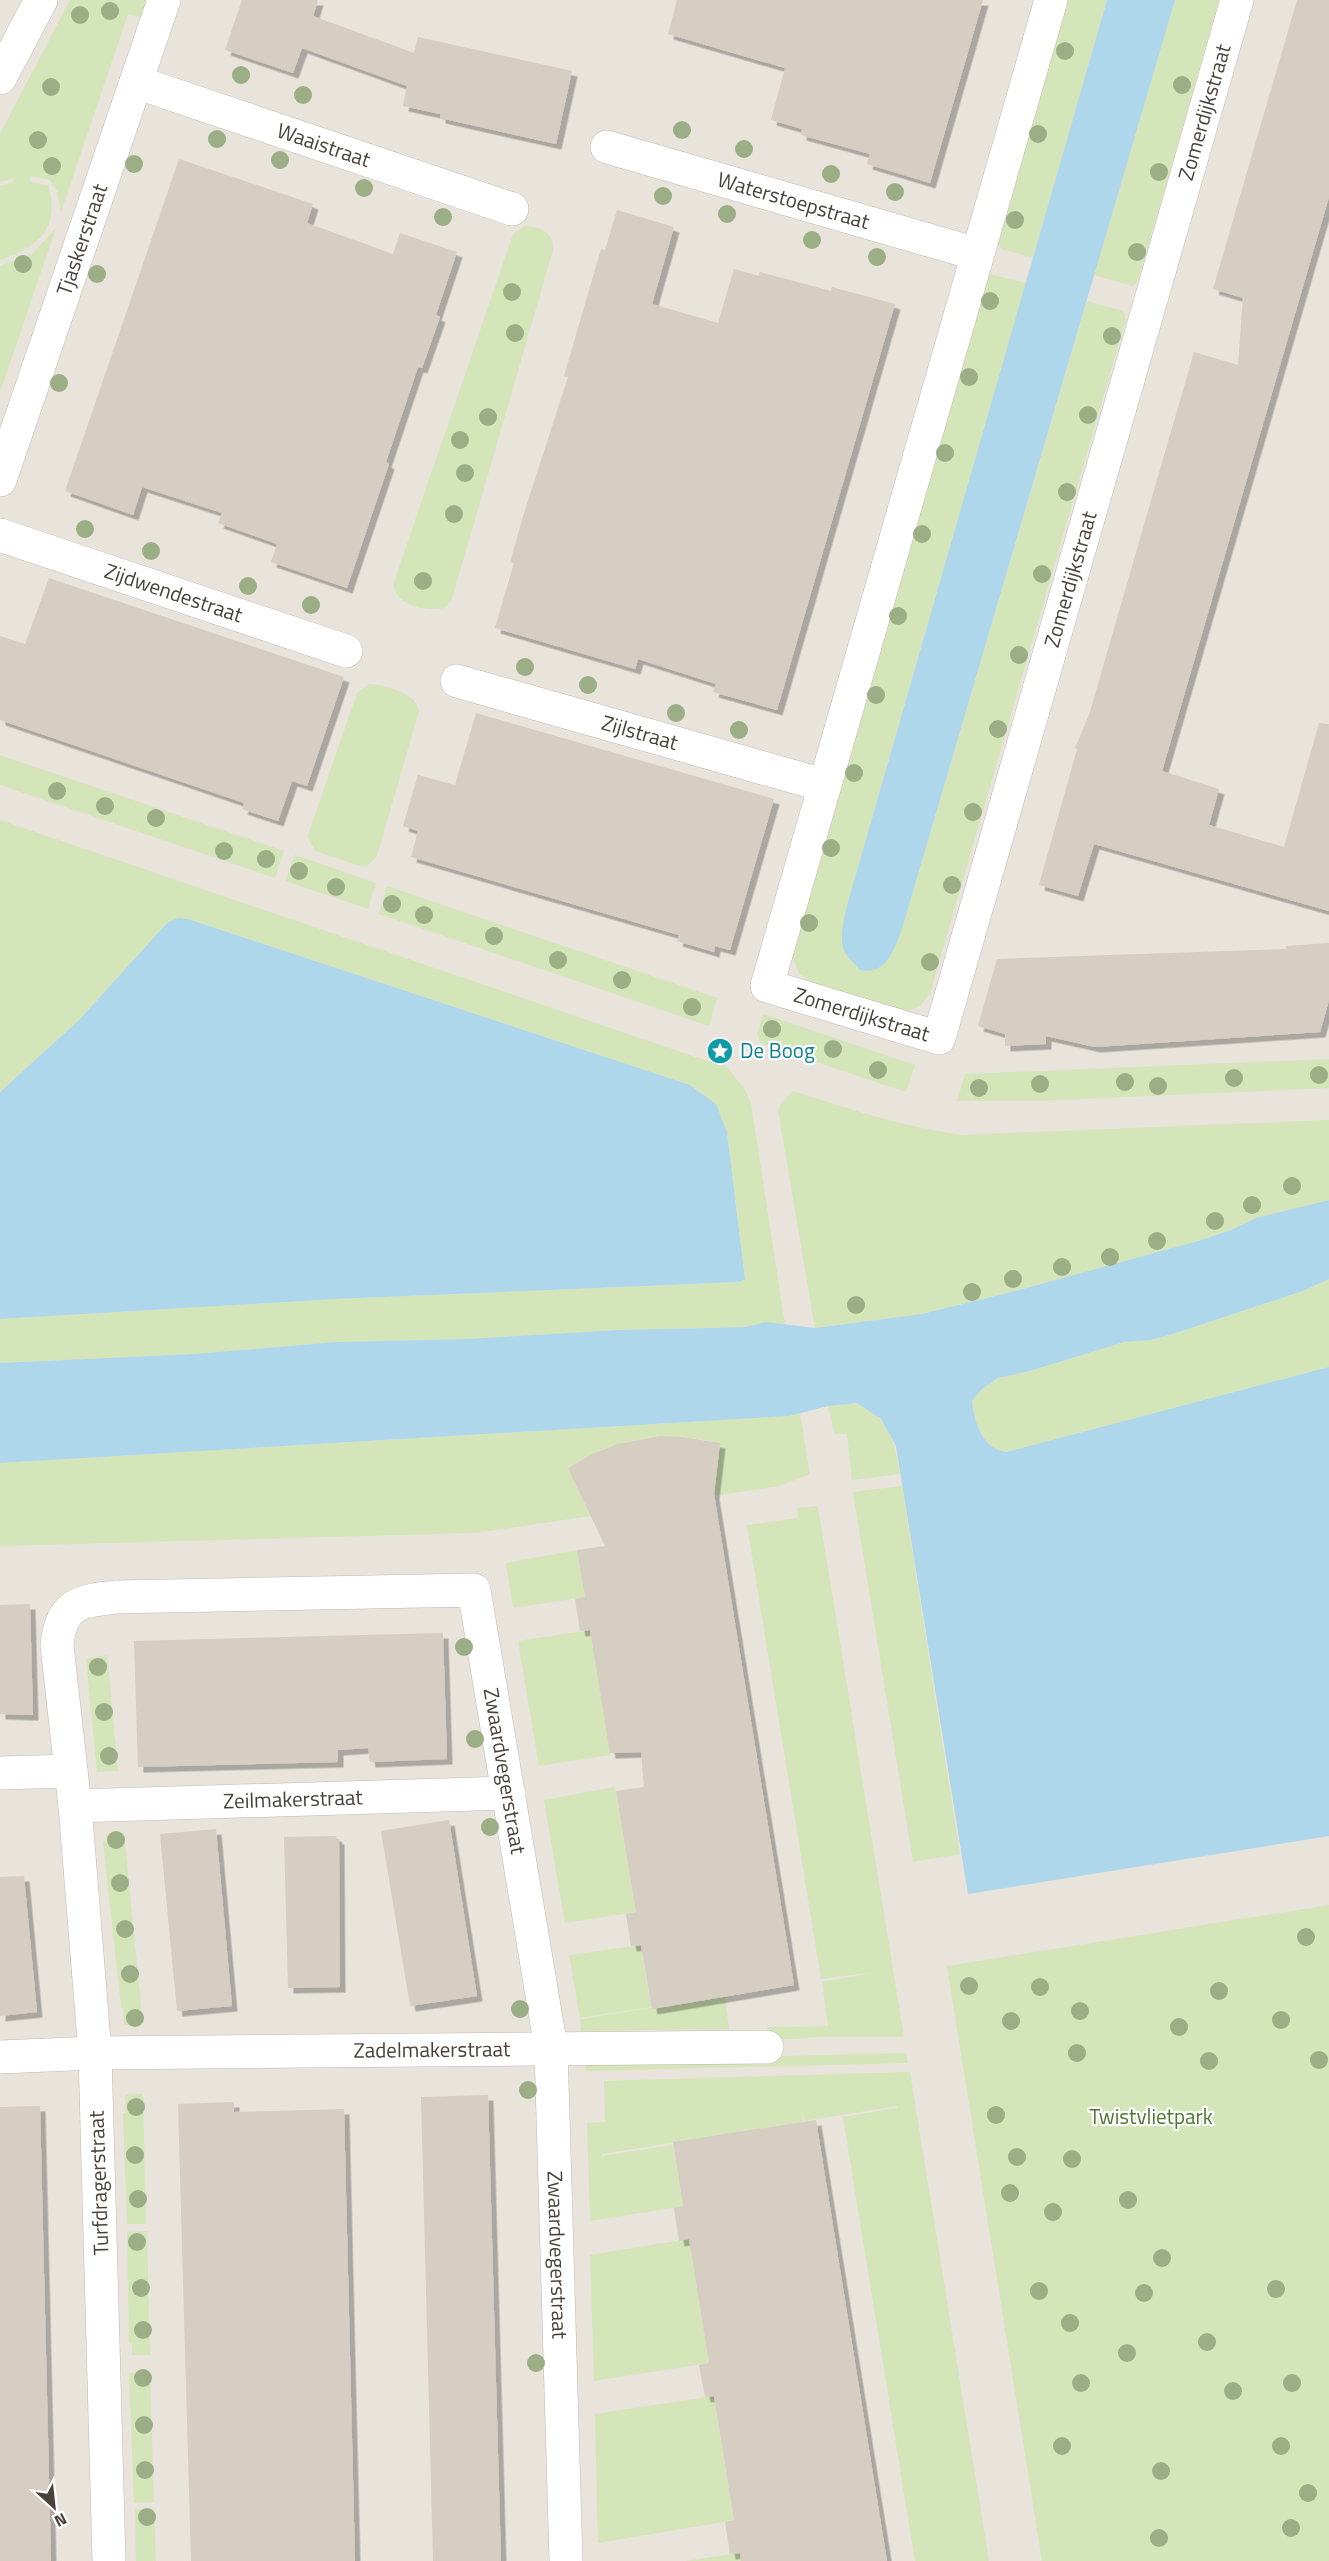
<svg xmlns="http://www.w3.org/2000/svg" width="1329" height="2561" viewBox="0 0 1329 2561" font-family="'Titillium Web',sans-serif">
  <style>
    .residential { fill: #e8e3db }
    .green { fill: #d4e5b9 }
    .water { fill: #afd7eb }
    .building { fill: #d6cdc3; filter: url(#shadow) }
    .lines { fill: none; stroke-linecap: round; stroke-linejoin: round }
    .street-casing { stroke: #c0b9b0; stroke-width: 34 }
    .street { stroke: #fff; stroke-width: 33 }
    .tree { fill: #9bae86 }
    .labels { text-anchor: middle; stroke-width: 4.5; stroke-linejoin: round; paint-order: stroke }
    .street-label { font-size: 21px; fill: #49423a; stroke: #fff }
    .culture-label { font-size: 21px; fill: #0d838f; stroke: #fff; text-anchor: start }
    .park-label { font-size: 21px; fill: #517732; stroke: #fff }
  </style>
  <defs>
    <filter id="shadow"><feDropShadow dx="5.5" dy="5.5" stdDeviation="0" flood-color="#0004"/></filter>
  </defs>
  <rect width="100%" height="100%" fill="#f5f2ed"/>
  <rect class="residential" x="0" y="0" width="1329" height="2561"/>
  <g class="green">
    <path d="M70,0H148L142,18L128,14L61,212L57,191L50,180L30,176V182L48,185C61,228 38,247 0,260V186L14,182L13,178L0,182V134Z"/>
    <path d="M1067,0H1107L1033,258L1002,249L997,242Z"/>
    <path d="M1175,0H1219L1138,281L1132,286L1094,275Z"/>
    <path d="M525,226C539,226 555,233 553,250L452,599L446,607C429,614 391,604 394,582L512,237L516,231Z"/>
    <path d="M56,228L0,392V266L33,253Z"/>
    <path d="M989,274L1026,283L858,867L850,959L860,970L867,971L902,929L1087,301L1123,311L1126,319L930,993L921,1005L906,1012L815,985L799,973L792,956Z"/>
    <path d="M369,684C385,685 416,693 419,711L377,856L367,866H359L316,851L309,841L308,835L357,693Z"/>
    <path d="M0,755L284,851L275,878L0,785Z"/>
    <path d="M0,820L728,1068L745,1090L751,1103L785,1325L765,1322L746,1327L619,1330L467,1339L336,1342L193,1354L0,1363V1319L336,1299L739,1282L745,1277L727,1132C721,1112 708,1096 690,1085L188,919L167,923L79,1020L0,1092Z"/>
    <path d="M295,855L376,883L368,909L285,881Z"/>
    <path d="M387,886L717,998L709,1026L379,914Z"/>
    <path d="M763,1014L915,1065L906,1092L760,1043L757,1034Z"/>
    <path d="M1329,1059V1088L1036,1101H957L965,1074Z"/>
    <path d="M793,1091C849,1109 904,1127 962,1135L1329,1120V1200L1256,1218L1231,1230L1198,1241L1019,1290L922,1314L815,1328L778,1111L781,1103Z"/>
    <path d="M1329,1279V1367L1007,1452C983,1450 974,1422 972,1401L981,1390L998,1378L1030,1371L1124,1342L1151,1340L1176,1333L1303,1291Z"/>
    <path d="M857,1403C889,1417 895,1443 900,1474L852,1480L847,1434H835L828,1406Z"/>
    <path d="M800,1413L810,1474L779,1486L714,1496L720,1443C667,1431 614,1437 569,1467L591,1516L475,1533L0,1546V1463L789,1416Z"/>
    <path d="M902,1486L960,1854L913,1862L853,1492Z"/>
    <path d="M817,1506L819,1513L904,2037H818L767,2041V2027L828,2026L822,1982L875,1972L821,1979L747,1525L798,1518L797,1508Z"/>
    <path d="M577,1550L585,1597L513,1608L506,1563Z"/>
    <path d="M590,1630L611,1755L539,1766L518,1641Z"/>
    <path d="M107,1655L118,1771L97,1772L86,1659Z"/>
    <path d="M615,1787L636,1912L565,1923L544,1800Z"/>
    <path d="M124,1833L143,2024L124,2025L123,2008L119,2007L121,2006L103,1842H107L106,1835Z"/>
    <path d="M1329,1905V2561H1042L947,1966Z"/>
    <path d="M641,1945L651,2007L580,2018L569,1955Z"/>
    <path d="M725,1996L729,2029L581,2031L580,2019Z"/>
    <path d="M906,2053L908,2063L586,2071L585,2061Z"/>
    <path d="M910,2072L989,2561H915L843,2117L897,2108V2106L804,2121L801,2105L803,2122L601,2154L602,2156L673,2145L683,2206L590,2221L587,2123L605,2122L604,2081Z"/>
    <path d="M125,2094H143L146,2224H127L123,2113H126Z"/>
    <path d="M147,2231L150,2355H132V2344L129,2343L127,2232Z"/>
    <path d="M689,2239L709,2363L594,2381L590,2255Z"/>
    <path d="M150,2372L154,2502L134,2503L129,2373Z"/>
    <path d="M714,2396L734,2520L598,2543L595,2414Z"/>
    <path d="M135,2509H154L156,2561H136Z"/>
    <path d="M740,2553L741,2561H685Z"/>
  </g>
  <g class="water">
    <path d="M1107,0H1175L902,929C894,949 887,976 860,970C854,963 845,956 843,947C838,927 853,887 858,867Z"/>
    <path d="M178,918L188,919L690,1085L716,1104L727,1132L745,1279L739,1282L336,1299L0,1319V1092L79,1020L167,923Z"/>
    <path d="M1329,1200V1279L1303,1291L1176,1333L1151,1340L1124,1342L1030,1371L998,1378L981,1390L972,1401C974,1422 983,1450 1007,1452L1329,1367V1836L968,1894L896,1446L881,1419L857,1403L828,1406L789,1416L0,1463V1363L193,1354L336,1342L467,1339L619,1330L746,1327L765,1322L815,1328L922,1314L1019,1290L1198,1241L1231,1230L1256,1218Z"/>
  </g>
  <g class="building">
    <path d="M242,0H318L313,16L414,53L418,37L572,71L556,144L440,118V114L403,106L407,86L302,48L293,73L225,50Z"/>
    <path d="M677,0H983L930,183L867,164L870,154L801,135L802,129L771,120L785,68L668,34Z"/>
    <path d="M1297,0H1329V197L1162,771L1219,789L1209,825L1284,847L1319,723L1329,724V911L1094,844L1078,896L1039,885L1077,749L1075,748L1089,715L1194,352L1238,365L1243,298L1213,289Z"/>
    <path d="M179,159L313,204L307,223L393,254L400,233L457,252L436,315L440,317L422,368L418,367L386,462L389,464L347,588L271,562L277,544L218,523L222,513L142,487L133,515L65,491Z"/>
    <path d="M617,210L674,227L652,304L718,323L734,269L759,276L760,272L831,291L832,287L895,304L777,710L713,692L716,684L638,659L635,669L495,628L514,563L510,562L524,513L568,377L564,376L601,249L605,250Z"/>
    <path d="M49,578L344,677L307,786L292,781L278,821L242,809L244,803L0,720V636L25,644Z"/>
    <path d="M476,713L774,799L730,950L715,946L714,952L677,941L679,935L411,857L418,831L403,826L418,775L455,785Z"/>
    <path d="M1329,943V1000L1320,1032L1095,1047L1046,1036V1044L1005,1046V1034L978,1026L997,959L1286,949V946Z"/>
    <path d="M660,1436L682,1437L720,1443L714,1494L794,1985L652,2009L641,1945L631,1946L626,1914L636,1912L616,1791L644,1787L641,1752L610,1753L590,1630L580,1631L575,1599L585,1597L577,1550L605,1546L568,1468L592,1454L618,1444Z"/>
    <path d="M30,1604L33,1715L0,1714V1605Z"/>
    <path d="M443,1633L447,1759L370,1762L368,1748L338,1750V1762L138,1767L134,1641Z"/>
    <path d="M449,1820L477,1996L410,2006L381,1831Z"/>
    <path d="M216,1829L232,2006L177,2011L160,1834Z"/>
    <path d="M336,1836L337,1839H339L340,1987L288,1988L284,1837Z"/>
    <path d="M24,1876L37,2012L0,2016V1877Z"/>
    <path d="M488,2095L501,2561H433L421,2097Z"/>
    <path d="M234,2102V2112L344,2109L355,2561H191L178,2104Z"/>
    <path d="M40,2106L51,2561H0V2107Z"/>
    <path d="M816,2120L887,2561H741L740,2553L730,2554L725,2522L734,2520L714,2396L705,2397L699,2365L709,2363L689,2239L679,2241L674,2208L683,2206L673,2142Z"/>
  </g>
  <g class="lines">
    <defs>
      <g id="street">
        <path id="s1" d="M1051,0L767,986L939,1038L1237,0"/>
        <path d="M0,78L41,0"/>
        <path id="s2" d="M136,82L512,209"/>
        <path id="s3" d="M607,147L977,254"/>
        <path id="s4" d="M0,480L164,0"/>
        <path id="s5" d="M0,535L346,651"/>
        <path id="s6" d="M457,681L823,785"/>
        <path d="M0,1773L71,1771"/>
        <path id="s7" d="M75,1806L509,1793"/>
        <path id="s8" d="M0,2057L95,2053L767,2047"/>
        <path id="s9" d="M109,2561L95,2053L75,1806L57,1646C61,1603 79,1601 117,1597L474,1590L551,2048L566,2561"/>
      </g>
    </defs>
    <use href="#street" class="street-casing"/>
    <use href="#street" class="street"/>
  </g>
  <g class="tree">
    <circle cx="110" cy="11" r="9"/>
    <circle cx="80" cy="15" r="9"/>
    <circle cx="1065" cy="51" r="9"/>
    <circle cx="241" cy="75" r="9"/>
    <circle cx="1182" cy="85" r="9"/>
    <circle cx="51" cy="87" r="9"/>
    <circle cx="303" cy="95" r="9"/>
    <circle cx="682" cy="130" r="9"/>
    <circle cx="1038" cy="134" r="9"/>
    <circle cx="217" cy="139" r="9"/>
    <circle cx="38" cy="140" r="9"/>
    <circle cx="744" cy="149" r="9"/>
    <circle cx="280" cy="160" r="9"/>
    <circle cx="134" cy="164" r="9"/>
    <circle cx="52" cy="166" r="9"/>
    <circle cx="1159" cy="172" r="9"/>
    <circle cx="831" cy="174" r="9"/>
    <circle cx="364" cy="188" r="9"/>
    <circle cx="895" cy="192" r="9"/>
    <circle cx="663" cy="196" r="9"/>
    <circle cx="727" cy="214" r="9"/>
    <circle cx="443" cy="217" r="9"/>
    <circle cx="1015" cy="220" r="9"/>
    <circle cx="812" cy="240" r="9"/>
    <circle cx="1137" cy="252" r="9"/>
    <circle cx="877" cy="257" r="9"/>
    <circle cx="23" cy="264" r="9"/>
    <circle cx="97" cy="274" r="9"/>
    <circle cx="512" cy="292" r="9"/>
    <circle cx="990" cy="301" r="9"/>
    <circle cx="515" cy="333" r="9"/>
    <circle cx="1112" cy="336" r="9"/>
    <circle cx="969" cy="377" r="9"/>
    <circle cx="59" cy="383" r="9"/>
    <circle cx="1088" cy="415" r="9"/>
    <circle cx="488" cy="417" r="9"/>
    <circle cx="460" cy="440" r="9"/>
    <circle cx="945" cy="453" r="9"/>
    <circle cx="465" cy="473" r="9"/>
    <circle cx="1067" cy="492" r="9"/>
    <circle cx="454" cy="514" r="9"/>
    <circle cx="85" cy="529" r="9"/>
    <circle cx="922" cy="534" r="9"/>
    <circle cx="151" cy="551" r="9"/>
    <circle cx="1042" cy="574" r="9"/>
    <circle cx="423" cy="581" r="9"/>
    <circle cx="248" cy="586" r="9"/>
    <circle cx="311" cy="605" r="9"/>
    <circle cx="898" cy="616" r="9"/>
    <circle cx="1019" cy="655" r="9"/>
    <circle cx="525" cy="667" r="9"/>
    <circle cx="588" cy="685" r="9"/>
    <circle cx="876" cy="695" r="9"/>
    <circle cx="676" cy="713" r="9"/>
    <circle cx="998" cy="729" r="9"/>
    <circle cx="739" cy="730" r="9"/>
    <circle cx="854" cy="773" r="9"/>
    <circle cx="57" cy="791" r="9"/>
    <circle cx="105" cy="806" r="9"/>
    <circle cx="973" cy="812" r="9"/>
    <circle cx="156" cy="818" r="9"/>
    <circle cx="831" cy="848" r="9"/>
    <circle cx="224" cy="851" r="9"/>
    <circle cx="266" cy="859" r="9"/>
    <circle cx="299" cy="871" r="9"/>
    <circle cx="952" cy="885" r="9"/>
    <circle cx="336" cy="887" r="9"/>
    <circle cx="392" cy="904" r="9"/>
    <circle cx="424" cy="915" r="9"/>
    <circle cx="809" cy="923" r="9"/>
    <circle cx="494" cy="936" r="9"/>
    <circle cx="558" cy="960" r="9"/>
    <circle cx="930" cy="962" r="9"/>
    <circle cx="622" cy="980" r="9"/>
    <circle cx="692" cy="1007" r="9"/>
    <circle cx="772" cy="1029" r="9"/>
    <circle cx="833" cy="1049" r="9"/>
    <circle cx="878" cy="1070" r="9"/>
    <circle cx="1319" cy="1075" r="9"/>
    <circle cx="1234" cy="1078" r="9"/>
    <circle cx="1125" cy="1082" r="9"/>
    <circle cx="1040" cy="1084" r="9"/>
    <circle cx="1158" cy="1086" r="9"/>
    <circle cx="979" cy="1088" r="9"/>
    <circle cx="1292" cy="1186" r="9"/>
    <circle cx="1252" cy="1205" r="9"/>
    <circle cx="1215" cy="1221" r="9"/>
    <circle cx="1157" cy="1241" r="9"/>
    <circle cx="1110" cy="1257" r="9"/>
    <circle cx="1062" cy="1267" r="9"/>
    <circle cx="1013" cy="1279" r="9"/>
    <circle cx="972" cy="1292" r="9"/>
    <circle cx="856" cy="1305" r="9"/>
    <circle cx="464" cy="1647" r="9"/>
    <circle cx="98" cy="1667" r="9"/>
    <circle cx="104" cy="1712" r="9"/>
    <circle cx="475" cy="1739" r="9"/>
    <circle cx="109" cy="1756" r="9"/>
    <circle cx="490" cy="1827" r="9"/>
    <circle cx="116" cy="1840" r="9"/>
    <circle cx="120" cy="1883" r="9"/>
    <circle cx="125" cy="1929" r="9"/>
    <circle cx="1306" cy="1937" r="9"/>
    <circle cx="130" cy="1974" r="9"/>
    <circle cx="969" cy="1986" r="9"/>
    <circle cx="1040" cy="1987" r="9"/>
    <circle cx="1219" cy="1991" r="9"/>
    <circle cx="520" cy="2009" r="9"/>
    <circle cx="1080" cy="2011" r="9"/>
    <circle cx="135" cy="2018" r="9"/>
    <circle cx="1281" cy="2020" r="9"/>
    <circle cx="1011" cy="2021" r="9"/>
    <circle cx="1179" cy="2027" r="9"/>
    <circle cx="1077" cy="2053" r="9"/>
    <circle cx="1319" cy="2060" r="9"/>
    <circle cx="1209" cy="2061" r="9"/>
    <circle cx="528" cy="2090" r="9"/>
    <circle cx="136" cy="2107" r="9"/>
    <circle cx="996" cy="2115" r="9"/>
    <circle cx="135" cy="2155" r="9"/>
    <circle cx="1017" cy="2157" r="9"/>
    <circle cx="1072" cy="2159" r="9"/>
    <circle cx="1010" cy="2193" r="9"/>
    <circle cx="138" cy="2199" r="9"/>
    <circle cx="1128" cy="2200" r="9"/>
    <circle cx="1053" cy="2212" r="9"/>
    <circle cx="137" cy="2242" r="9"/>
    <circle cx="1162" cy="2258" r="9"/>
    <circle cx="141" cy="2288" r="9"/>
    <circle cx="1276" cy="2289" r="9"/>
    <circle cx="1039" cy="2291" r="9"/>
    <circle cx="1144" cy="2293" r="9"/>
    <circle cx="1070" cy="2323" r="9"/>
    <circle cx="143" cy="2330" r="9"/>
    <circle cx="1207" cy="2342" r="9"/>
    <circle cx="1127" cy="2353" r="9"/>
    <circle cx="536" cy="2363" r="9"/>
    <circle cx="143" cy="2378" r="9"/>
    <circle cx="1081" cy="2383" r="9"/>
    <circle cx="1292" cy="2383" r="9"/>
    <circle cx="1233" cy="2391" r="9"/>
    <circle cx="144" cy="2425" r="9"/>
    <circle cx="1062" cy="2446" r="9"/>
    <circle cx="1281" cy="2446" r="9"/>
    <circle cx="145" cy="2470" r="9"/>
    <circle cx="1161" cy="2471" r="9"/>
    <circle cx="1308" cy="2493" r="9"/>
    <circle cx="147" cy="2517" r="9"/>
    <circle cx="1291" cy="2528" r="9"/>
    <circle cx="1159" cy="2538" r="9"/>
  </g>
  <defs>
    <symbol id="sight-disc" viewBox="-11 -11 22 22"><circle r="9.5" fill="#0f9aa8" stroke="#fff"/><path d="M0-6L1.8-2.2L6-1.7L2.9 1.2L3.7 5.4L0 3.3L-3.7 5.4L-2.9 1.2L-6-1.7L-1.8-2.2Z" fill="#fff"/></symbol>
  </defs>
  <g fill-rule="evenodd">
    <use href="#sight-disc" x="705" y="1036" width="30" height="30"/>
  </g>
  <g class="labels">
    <g class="street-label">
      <text dy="7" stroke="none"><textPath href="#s1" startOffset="2169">Zomerdijkstraat</textPath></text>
      <text dy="7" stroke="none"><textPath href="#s2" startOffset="198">Waaistraat</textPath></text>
      <text dy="7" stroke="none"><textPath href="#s3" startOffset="194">Waterstoepstraat</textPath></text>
      <text dy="7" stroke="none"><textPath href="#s4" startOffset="254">Tjaskerstraat</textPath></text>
      <text dy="7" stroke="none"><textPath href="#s1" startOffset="1683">Zomerdijkstraat</textPath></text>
      <text dy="7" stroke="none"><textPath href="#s5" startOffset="183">Zijdwendestraat</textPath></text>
      <text dy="7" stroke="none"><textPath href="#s6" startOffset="190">Zijlstraat</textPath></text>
      <text dy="7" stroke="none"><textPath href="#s1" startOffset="1125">Zomerdijkstraat</textPath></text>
      <text dy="7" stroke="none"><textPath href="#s9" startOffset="1546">Zwaardvegerstraat</textPath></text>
      <text dy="7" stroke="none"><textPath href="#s7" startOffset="218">Zeilmakerstraat</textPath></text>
      <text dy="7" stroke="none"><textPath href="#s8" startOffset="432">Zadelmakerstraat</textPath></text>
      <text transform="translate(99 2183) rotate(-92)" y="7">Turfdragerstraat</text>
      <text dy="7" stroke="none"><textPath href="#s9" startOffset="2034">Zwaardvegerstraat</textPath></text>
    </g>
    <g class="culture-label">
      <text x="740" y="1058">De Boog</text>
    </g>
    <g class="park-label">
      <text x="1151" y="2124">Twistvlietpark</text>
    </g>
  </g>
  <g transform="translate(54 2507) rotate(153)" stroke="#ffffff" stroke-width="4.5" paint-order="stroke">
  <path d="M0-4.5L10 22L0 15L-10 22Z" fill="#49423a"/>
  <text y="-9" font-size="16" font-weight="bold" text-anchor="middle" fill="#49423a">N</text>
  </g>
</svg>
